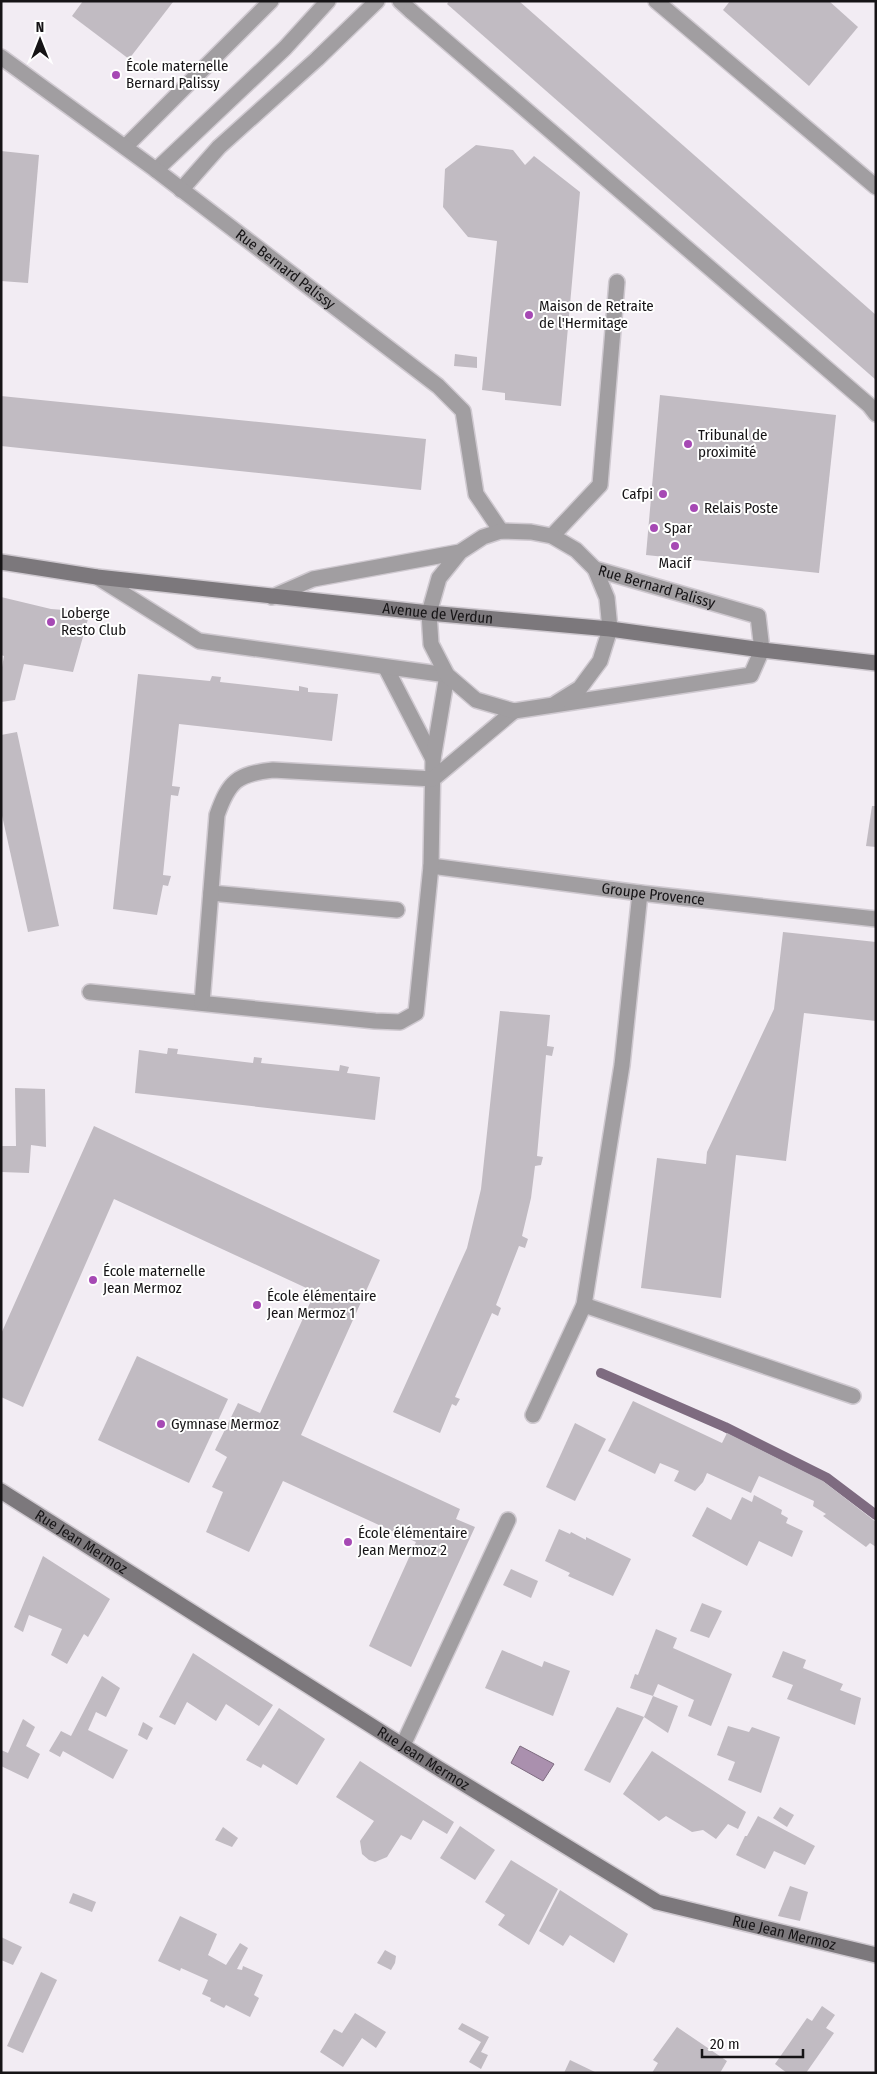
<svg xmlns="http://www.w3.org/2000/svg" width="877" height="2074" viewBox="0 0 877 2074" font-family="'Fira Sans Condensed',sans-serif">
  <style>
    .water { fill: #aa90ae; stroke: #7e6b80 }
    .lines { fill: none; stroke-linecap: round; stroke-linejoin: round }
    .stream { stroke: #7e6b80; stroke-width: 10 }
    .building { fill: #c1bbc2 }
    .lane-casing { stroke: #cfc9d0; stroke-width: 18 }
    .street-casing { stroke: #cfc9d0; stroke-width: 18 }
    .secondary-casing { stroke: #cfc9d0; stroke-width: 18 }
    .lane { stroke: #a19ea1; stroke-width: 15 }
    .street { stroke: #a19ea1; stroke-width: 15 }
    .secondary { stroke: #7c787c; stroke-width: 15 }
    .poi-dot { fill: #a649b4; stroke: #fff; stroke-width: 2 }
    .labels { text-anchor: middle; stroke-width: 4; stroke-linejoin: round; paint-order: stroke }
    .poi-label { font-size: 15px; fill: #161416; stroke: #fff; text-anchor: start }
    .street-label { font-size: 15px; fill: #161416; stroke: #fff }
  </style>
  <rect width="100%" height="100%" fill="#f2ecf3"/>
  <path class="water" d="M520,1746L554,1764L543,1781L511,1763Z"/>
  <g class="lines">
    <path class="stream" d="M601,1373L725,1427L827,1478L876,1515"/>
  </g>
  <g class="building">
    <path d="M83,1H172L173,2L129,59L72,16Z"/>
    <path d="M449,1H519L876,315V380L447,4Z"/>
    <path d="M730,1H829L858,27L809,86L723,10Z"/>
    <path d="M476,145L513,150L525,165L534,156L580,192L561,406L505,400V393L482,390L497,241L468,237L443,207L445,169Z"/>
    <path d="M1,151L39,155L28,283L1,281Z"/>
    <path d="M455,354L477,357V368L454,366Z"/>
    <path d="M660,395L836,415L819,573L646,555Z"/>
    <path d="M1,396L426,439L421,490L1,446Z"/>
    <path d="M1,597L51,609L90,612L73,672L24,664L15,700L1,702V673L4,656L1,655Z"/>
    <path d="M138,674L210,681L212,676L221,677L220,682L299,691V686L308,688V692L338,694L332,741L179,724L172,786L180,787L178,796L171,795L163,875L171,876L168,886L163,885L157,915L113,909Z"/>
    <path d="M17,732L59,926L28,932L1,811V735Z"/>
    <path d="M872,806H876V847L866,846Z"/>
    <path d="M783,932L876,942V1021L804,1013L786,1161L736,1155L721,1298L641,1288L657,1158L706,1164L707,1152L774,1009Z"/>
    <path d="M500,1011L550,1015L547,1046L554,1047L552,1056L546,1055L537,1156L543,1157L541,1165L535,1166L531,1198L522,1236L528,1239L525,1248L519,1246L496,1305L501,1308L498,1316L492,1313L455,1397L460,1399L456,1406L452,1404L440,1433L393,1412L467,1248L481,1189Z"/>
    <path d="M168,1048L178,1049L177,1054L253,1063L254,1057L262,1058L261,1063L339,1071L340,1065L349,1067L347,1073L380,1077L375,1120L135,1093L139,1050L167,1054Z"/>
    <path d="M15,1088L45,1089L46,1147L31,1145L29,1173L1,1172V1146H16Z"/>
    <path d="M94,1126L380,1260L301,1435L460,1509L456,1519L475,1527L411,1667L369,1646L416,1542L283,1481L249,1552L206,1532L223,1492L212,1487L227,1457L215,1450L238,1403L260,1413L315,1292L114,1199L23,1407L1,1397V1334Z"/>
    <path d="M137,1356L228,1399L189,1483L98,1440Z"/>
    <path d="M633,1401L722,1443L727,1433L823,1481L876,1522V1547L870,1543L866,1547L823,1516L826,1514L813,1506L814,1501L759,1476L751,1493L707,1473L703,1482L695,1491L674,1481L679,1471L660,1463L655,1474L608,1451Z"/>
    <path d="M575,1423L606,1439L575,1501L546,1487Z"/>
    <path d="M754,1495L782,1510L781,1514L788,1518L786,1523L803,1531L792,1557L759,1541L747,1566L692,1536L707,1507L731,1520L742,1497L752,1502Z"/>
    <path d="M559,1529L570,1534L571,1532L586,1540V1537L631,1559L613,1596L568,1576L570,1573L545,1561Z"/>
    <path d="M43,1556L110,1599L88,1637L84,1634L67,1664L51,1655L62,1629L29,1615L23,1632L14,1627Z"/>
    <path d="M511,1569L538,1581L531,1598L503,1585Z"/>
    <path d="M702,1603L722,1611L709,1638L690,1631Z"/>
    <path d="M656,1629L677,1638L673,1648L732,1674L711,1726L688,1716L694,1700L658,1684L653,1696L630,1688L635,1674L638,1675Z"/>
    <path d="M502,1650L542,1667L544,1661L570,1671L553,1716L485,1688Z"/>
    <path d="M783,1651L806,1660L803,1668L843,1684L840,1690L861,1698L855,1725L787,1699L793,1685L772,1677Z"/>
    <path d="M193,1653L273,1705L259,1726L226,1704L216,1721L187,1702L175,1725L159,1717Z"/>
    <path d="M102,1676L120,1688L106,1717L96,1712L88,1730L128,1750L113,1779L63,1751L60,1757L49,1751L61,1731L71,1736Z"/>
    <path d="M653,1696L678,1706L668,1733L644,1717L610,1783L584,1770L617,1707L644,1717Z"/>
    <path d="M279,1708L325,1739L297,1785L263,1764L261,1768L246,1760Z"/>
    <path d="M23,1719L35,1727L26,1746L40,1754L28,1779L1,1766V1750L8,1753Z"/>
    <path d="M143,1722L153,1728L147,1740L138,1735Z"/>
    <path d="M728,1726L749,1732L752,1727L780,1737L761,1793L728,1780L735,1762L717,1755Z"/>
    <path d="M652,1751L746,1812L738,1829L728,1824L716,1839L703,1830L692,1832L666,1816L659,1821L623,1794Z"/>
    <path d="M360,1761L454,1822L447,1834L423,1820L411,1840L401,1835L387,1857L375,1862L369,1860L362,1854L360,1841L374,1821L336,1797Z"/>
    <path d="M780,1807L794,1815L787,1827L773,1818Z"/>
    <path d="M758,1816L815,1846L805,1865L774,1851L765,1869L736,1855L745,1836H747Z"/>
    <path d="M460,1826L495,1850L475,1880L440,1858Z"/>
    <path d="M223,1827L238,1838L232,1847L215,1840Z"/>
    <path d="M511,1860L558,1889L529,1945L498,1925L505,1915L485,1902Z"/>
    <path d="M790,1886L808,1892L800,1921L778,1916Z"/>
    <path d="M560,1890L628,1934L614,1963L570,1935L563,1946L539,1931Z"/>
    <path d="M73,1893L96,1902L92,1912L69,1903Z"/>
    <path d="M180,1916L217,1934L208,1955L226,1965L240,1943L248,1948L237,1969L242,1970L243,1966L263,1975L254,1995L259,1998L250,2017L226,2005L224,2008L210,2001L211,1998L202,1994L208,1980L181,1968L180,1971L158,1961Z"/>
    <path d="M1,1937L22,1947L13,1965L1,1960Z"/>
    <path d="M385,1950L396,1956L395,1963L391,1970L377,1963Z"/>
    <path d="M41,1972L57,1980L23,2053L7,2046Z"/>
    <path d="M822,2006L835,2015L826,2028L834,2033L806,2073H787L775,2064L807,2018L812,2021Z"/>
    <path d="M355,2013L386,2032L376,2048L362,2038L343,2067L320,2052L334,2029L342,2033Z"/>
    <path d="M462,2023L489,2037L481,2052L488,2055L481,2069L469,2062L481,2042L458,2029Z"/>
    <path d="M677,2027L727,2061L720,2073H652L658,2063L653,2060Z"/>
    <path d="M570,2060L597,2073H564Z"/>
  </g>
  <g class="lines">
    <defs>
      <g id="lane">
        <path d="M400,1L411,11"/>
        <path d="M656,1L876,187"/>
        <path d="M125,147L271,1"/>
        <path d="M156,170L285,48L328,1"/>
        <path d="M181,190L219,147L317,59L377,1"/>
        <path d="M552,536L600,485L617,282"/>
        <path d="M386,668L433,759"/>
        <path id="s1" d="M431,866L640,893L876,919"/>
        <path d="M211,893L397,910"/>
        <path d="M90,992L375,1021L400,1022L416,1013L431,866L433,759L447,675"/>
        <path d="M202,1003L217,815C229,781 237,774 273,770L433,779L514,711"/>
        <path d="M584,1305L853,1396"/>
        <path d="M533,1415L584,1305L622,1065L640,893"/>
      </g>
      <g id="street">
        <path d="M411,11L869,405L876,414"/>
        <path id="s2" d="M1,57L156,170L438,386L463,411L476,494L501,531"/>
        <path d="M97,577L199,641L447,675"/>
        <path id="s3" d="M272,597L313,579L460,552L483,537L501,531L531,532L552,536L576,550L595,569L758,616L762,650L751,675L514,711L476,700L447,675L431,644L429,613L439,578L460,552"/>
        <path d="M556,703L580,688L600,661L610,629L607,598L595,569"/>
        <path d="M403,1745L508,1520"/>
      </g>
      <g id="secondary">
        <path id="s4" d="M1,562L97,577L429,613L610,629L762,650L876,663"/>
        <path id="s5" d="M1,1491L438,1768L657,1902L876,1955"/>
      </g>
    </defs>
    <use href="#lane" class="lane-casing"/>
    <use href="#street" class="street-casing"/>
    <use href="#secondary" class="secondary-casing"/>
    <use href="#lane" class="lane"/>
    <use href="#street" class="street"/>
    <use href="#secondary" class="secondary"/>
  </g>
  <g class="poi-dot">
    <circle cx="116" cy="75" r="5"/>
    <circle cx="529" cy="315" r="5"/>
    <circle cx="688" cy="444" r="5"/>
    <circle cx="663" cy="494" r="5"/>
    <circle cx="694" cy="508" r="5"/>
    <circle cx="654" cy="528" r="5"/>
    <circle cx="675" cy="546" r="5"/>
    <circle cx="51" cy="622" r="5"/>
    <circle cx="93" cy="1280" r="5"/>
    <circle cx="257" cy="1305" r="5"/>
    <circle cx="161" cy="1424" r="5"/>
    <circle cx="348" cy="1542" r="5"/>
  </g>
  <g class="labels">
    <g class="poi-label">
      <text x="126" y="71">École maternelle<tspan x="126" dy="17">Bernard Palissy</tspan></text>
      <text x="539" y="311">Maison de Retraite<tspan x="539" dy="17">de l'Hermitage</tspan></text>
      <text x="698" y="440">Tribunal de<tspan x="698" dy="17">proximité</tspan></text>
      <text x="653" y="499" text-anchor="end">Cafpi</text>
      <text x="704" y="513">Relais Poste</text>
      <text x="664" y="533">Spar</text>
      <text x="675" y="568" text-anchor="middle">Macif</text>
      <text x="61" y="618">Loberge<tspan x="61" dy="17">Resto Club</tspan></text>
      <text x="103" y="1276">École maternelle<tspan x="103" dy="17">Jean Mermoz</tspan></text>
      <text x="267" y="1301">École élémentaire<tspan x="267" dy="17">Jean Mermoz 1</tspan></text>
      <text x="171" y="1429">Gymnase Mermoz</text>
      <text x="358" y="1538">École élémentaire<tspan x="358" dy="17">Jean Mermoz 2</tspan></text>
    </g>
    <g class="street-label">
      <text dy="5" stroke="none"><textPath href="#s2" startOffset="355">Rue Bernard Palissy</textPath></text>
      <text dy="5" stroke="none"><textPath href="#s3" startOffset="411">Rue Bernard Palissy</textPath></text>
      <text dy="5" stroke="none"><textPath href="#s4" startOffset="440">Avenue de Verdun</textPath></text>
      <text dy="5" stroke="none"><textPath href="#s1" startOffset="224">Groupe Provence</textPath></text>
      <text dy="5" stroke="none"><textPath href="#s5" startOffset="95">Rue Jean Mermoz</textPath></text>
      <text dy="5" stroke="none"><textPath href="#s5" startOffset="500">Rue Jean Mermoz</textPath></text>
      <text dy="5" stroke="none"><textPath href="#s5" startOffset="905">Rue Jean Mermoz</textPath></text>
    </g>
  </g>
  <rect width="877" height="2074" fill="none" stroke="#161416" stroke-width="5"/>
  <g transform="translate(40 40)" stroke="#ffffff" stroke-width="4" paint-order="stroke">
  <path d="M0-4L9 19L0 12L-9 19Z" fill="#161416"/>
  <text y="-8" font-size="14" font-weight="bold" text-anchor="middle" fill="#161416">N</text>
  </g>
  <path d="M702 2049v8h101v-8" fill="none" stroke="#161416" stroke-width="2.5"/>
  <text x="710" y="2049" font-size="15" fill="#161416" stroke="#ffffff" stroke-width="4" paint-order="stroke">20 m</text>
</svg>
